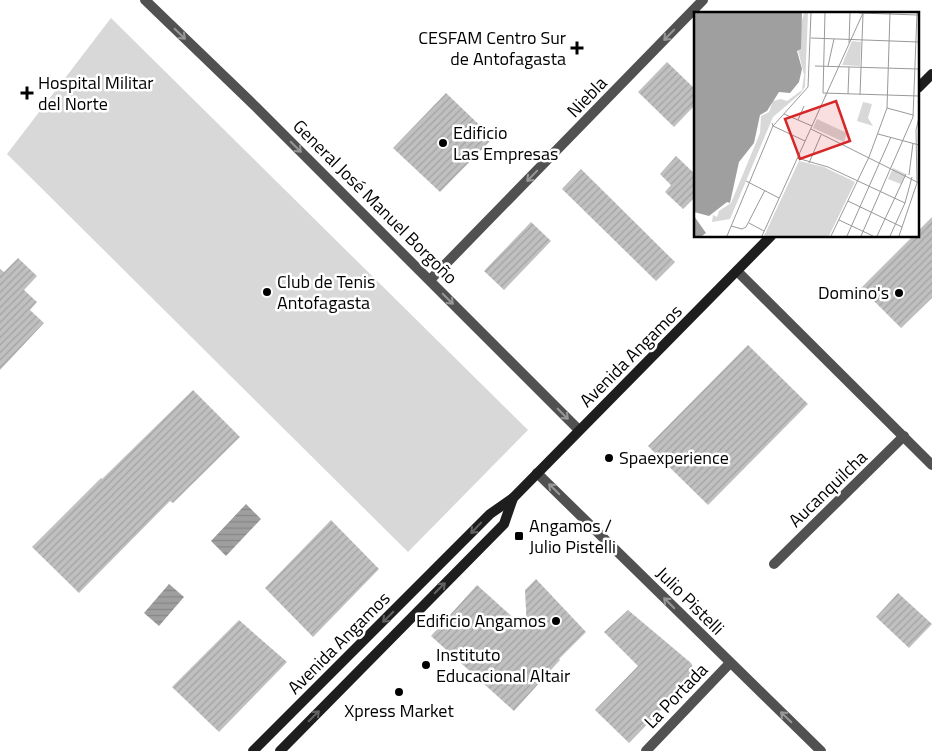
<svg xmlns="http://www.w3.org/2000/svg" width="932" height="751" viewBox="0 0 932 751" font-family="'Titillium Web',sans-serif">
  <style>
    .grass { fill: #d8d8d8 }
    .water { fill: url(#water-rules) }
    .building { fill: url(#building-hatch) }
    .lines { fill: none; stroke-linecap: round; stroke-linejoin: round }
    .minor { stroke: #515151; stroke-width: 10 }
    .tertiary { stroke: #515151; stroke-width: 10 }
    .secondary { stroke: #1e1e1e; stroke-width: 10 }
    .oneway { stroke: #979797 }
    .oneway2 { stroke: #626262 }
    .poi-dot { fill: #000; stroke: #fff; stroke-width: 2 }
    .labels { text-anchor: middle; stroke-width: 5; stroke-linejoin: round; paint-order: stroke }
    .poi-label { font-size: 18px; fill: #000; stroke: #fff; text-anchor: start }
    .street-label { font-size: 18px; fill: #000; stroke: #fff }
    .inset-road { fill: none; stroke: #999; stroke-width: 1 }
    .view { fill: #d62828; fill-opacity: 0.15; stroke: #d62828; stroke-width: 2.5 }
    .inset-edge { fill: none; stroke: #000; stroke-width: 2.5 }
  </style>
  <defs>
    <pattern id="water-rules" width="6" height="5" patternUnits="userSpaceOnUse" patternTransform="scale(1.25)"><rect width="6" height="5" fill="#9f9f9f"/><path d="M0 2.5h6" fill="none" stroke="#878787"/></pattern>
    <pattern id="building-hatch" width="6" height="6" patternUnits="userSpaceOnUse" patternTransform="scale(1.25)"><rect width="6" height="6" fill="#c0c0c0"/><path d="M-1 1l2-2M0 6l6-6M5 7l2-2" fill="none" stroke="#a3a3a3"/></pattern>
  </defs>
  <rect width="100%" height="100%" fill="#fff"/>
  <path class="grass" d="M111,18L528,430L408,552L7,154Z"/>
  <g class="water">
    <path d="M246,504L261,519L226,556L211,541Z"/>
    <path d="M169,584L184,597L159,626L144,613Z"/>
  </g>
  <g class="building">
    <path d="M667,62L696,90V104L674,127L638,92Z"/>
    <path d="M446,93L493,138L440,192L393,148Z"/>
    <path d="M676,156L696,175V196L683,209L665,192L671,185L660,174Z"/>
    <path d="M581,169L675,262L656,281L562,189Z"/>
    <path d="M932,217V298L901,328L861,288L913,236H918V231Z"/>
    <path d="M531,222L551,241L504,290L484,271Z"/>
    <path d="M18,258L37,276L24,290L37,302L30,310L44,323L0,370V269L4,272Z"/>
    <path d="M748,345L808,404L708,505L648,446Z"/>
    <path d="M193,390L240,437L173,503L170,501L79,593L32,547L101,478L102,479Z"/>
    <path d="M331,520L379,569L313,637L265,588Z"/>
    <path d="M536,579L586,632L559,659L560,660L514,711L431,636L477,585L527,630L525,590Z"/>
    <path d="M898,593L932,624L909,648L876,617Z"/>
    <path d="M628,610L691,663L696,674L629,743L595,710L638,666L604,632Z"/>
    <path d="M239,620L287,662L219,732L172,687Z"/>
  </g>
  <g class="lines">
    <g class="minor">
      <path d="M737,271L932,465"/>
      <path d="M430,280L703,0"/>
      <path d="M537,473L821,751"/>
      <path d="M774,564L904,436"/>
      <path d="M646,751L730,663"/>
    </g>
    <path class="tertiary" d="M145,0L256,107L579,430"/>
    <g class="secondary">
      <path d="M918,88L932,74"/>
      <path d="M253,751L490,514L513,498L771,236"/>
      <path d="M280,751L504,524L513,498"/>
    </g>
  </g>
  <defs><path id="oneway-shaft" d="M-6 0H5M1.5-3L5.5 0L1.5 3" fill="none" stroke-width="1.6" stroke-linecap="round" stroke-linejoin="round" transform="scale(1.25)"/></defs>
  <g class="oneway">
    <use href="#oneway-shaft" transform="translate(180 34) rotate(44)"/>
    <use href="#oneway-shaft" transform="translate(669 35) rotate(134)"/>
    <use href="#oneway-shaft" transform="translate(296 147) rotate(45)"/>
    <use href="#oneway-shaft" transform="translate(532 176) rotate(134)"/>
    <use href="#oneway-shaft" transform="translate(448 299) rotate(45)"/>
    <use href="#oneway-shaft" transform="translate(563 414) rotate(45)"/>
    <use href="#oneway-shaft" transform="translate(554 489) rotate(-135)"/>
    <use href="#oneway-shaft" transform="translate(669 603) rotate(-135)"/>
    <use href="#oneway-shaft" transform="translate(786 717) rotate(-136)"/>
  </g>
  <g class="oneway2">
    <use href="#oneway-shaft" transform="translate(476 528) rotate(134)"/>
    <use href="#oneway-shaft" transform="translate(440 588) rotate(-45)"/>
    <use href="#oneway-shaft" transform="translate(388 617) rotate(135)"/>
    <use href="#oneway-shaft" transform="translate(314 716) rotate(-45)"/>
  </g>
  <g class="poi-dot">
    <path d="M574.5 40.5h5v5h5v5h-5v5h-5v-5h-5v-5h5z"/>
    <path d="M24.5 85.5h5v5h5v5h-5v5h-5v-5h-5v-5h5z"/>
    <circle cx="443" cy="143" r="5"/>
    <circle cx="267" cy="292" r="5"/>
    <circle cx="899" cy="293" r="5"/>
    <circle cx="609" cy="458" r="5"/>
    <rect x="514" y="531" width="10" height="10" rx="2.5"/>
    <circle cx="556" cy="621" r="5"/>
    <circle cx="426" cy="665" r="5"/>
    <circle cx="399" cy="692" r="5"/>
  </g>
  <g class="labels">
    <g class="poi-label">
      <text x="566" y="44" text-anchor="end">CESFAM Centro Sur<tspan x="566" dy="21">de Antofagasta</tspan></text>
      <text x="38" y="89">Hospital Militar<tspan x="38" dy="21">del Norte</tspan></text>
      <text x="453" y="139">Edificio<tspan x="453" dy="21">Las Empresas</tspan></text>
      <text x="277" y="288">Club de Tenis<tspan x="277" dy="21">Antofagasta</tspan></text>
      <text x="889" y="299" text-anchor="end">Domino's</text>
      <text x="619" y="464">Spaexperience</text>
      <text x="529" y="532">Angamos /<tspan x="529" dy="21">Julio Pistelli</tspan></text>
      <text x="546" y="627" text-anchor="end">Edificio Angamos</text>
      <text x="436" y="661">Instituto<tspan x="436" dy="21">Educacional Altair</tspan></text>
      <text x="399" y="717" text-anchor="middle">Xpress Market</text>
    </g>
    <g class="street-label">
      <text transform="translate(587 97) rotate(-46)" y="6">Niebla</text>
      <text transform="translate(375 202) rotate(45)" y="6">General José Manuel Borgoño</text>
      <text transform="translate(631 356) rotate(-45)" y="6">Avenida Angamos</text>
      <text transform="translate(828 489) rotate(-44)" y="6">Aucanquilcha</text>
      <text transform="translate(690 601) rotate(45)" y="6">Julio Pistelli</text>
      <text transform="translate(339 643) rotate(-45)" y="6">Avenida Angamos</text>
      <text transform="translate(676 696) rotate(-46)" y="6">La Portada</text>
    </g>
  </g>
  <g transform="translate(694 12)">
    <rect width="225" height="225" fill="#fff"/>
    <path d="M169,90L178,92L174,106L179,114L163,109ZM123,107L153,121L150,130L119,116ZM105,149L130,155L161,170L135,224H70Z" fill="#d8d8d8"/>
    <path d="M110,1H114L111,75L106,82L79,105L36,207L18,210L19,203L23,205L25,199L37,191L66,121L67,104L75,100L79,89L87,87L93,89L108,78L110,63L104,38L107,37L106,16ZM158,29L167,30L166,54L148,53ZM199,156L212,162L207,172L194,167Z" fill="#d8d8d8"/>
    <path d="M0,1H108L107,37L103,39L108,57L105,70L96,81L85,80L73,99L66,103L60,131L45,150L36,191L33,190L15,204L0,200ZM0,204L12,221L8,224H0Z" fill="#9f9f9f"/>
    <path class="inset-road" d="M131,1L129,81L225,84M165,1L224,3M117,26L225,30M155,31L156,1M121,54L225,57M134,54L140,27M154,82L155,55M166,83L169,2M131,85L169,1M193,96L219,103M90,102L118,114M104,108L110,94M78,111L79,114L111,129M117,117L225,171M184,122L225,133M103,146L134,155L211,191M115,151L127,123M215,163L219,131M52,169L85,186M154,189L208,215M145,208L179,224M55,211L70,219M37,214L48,217L52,215L71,178M33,224L79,114L114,75L117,1M68,224L132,83M137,224L175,145L193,96L196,1M153,224L197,125M167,224L219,105L223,1M183,224L212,162M196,224L211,191L218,165M205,224L223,171L222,118L225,105"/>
    <path class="view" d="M142,89L156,129L106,147L91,107Z"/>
    <rect width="225" height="225" class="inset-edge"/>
  </g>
</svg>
